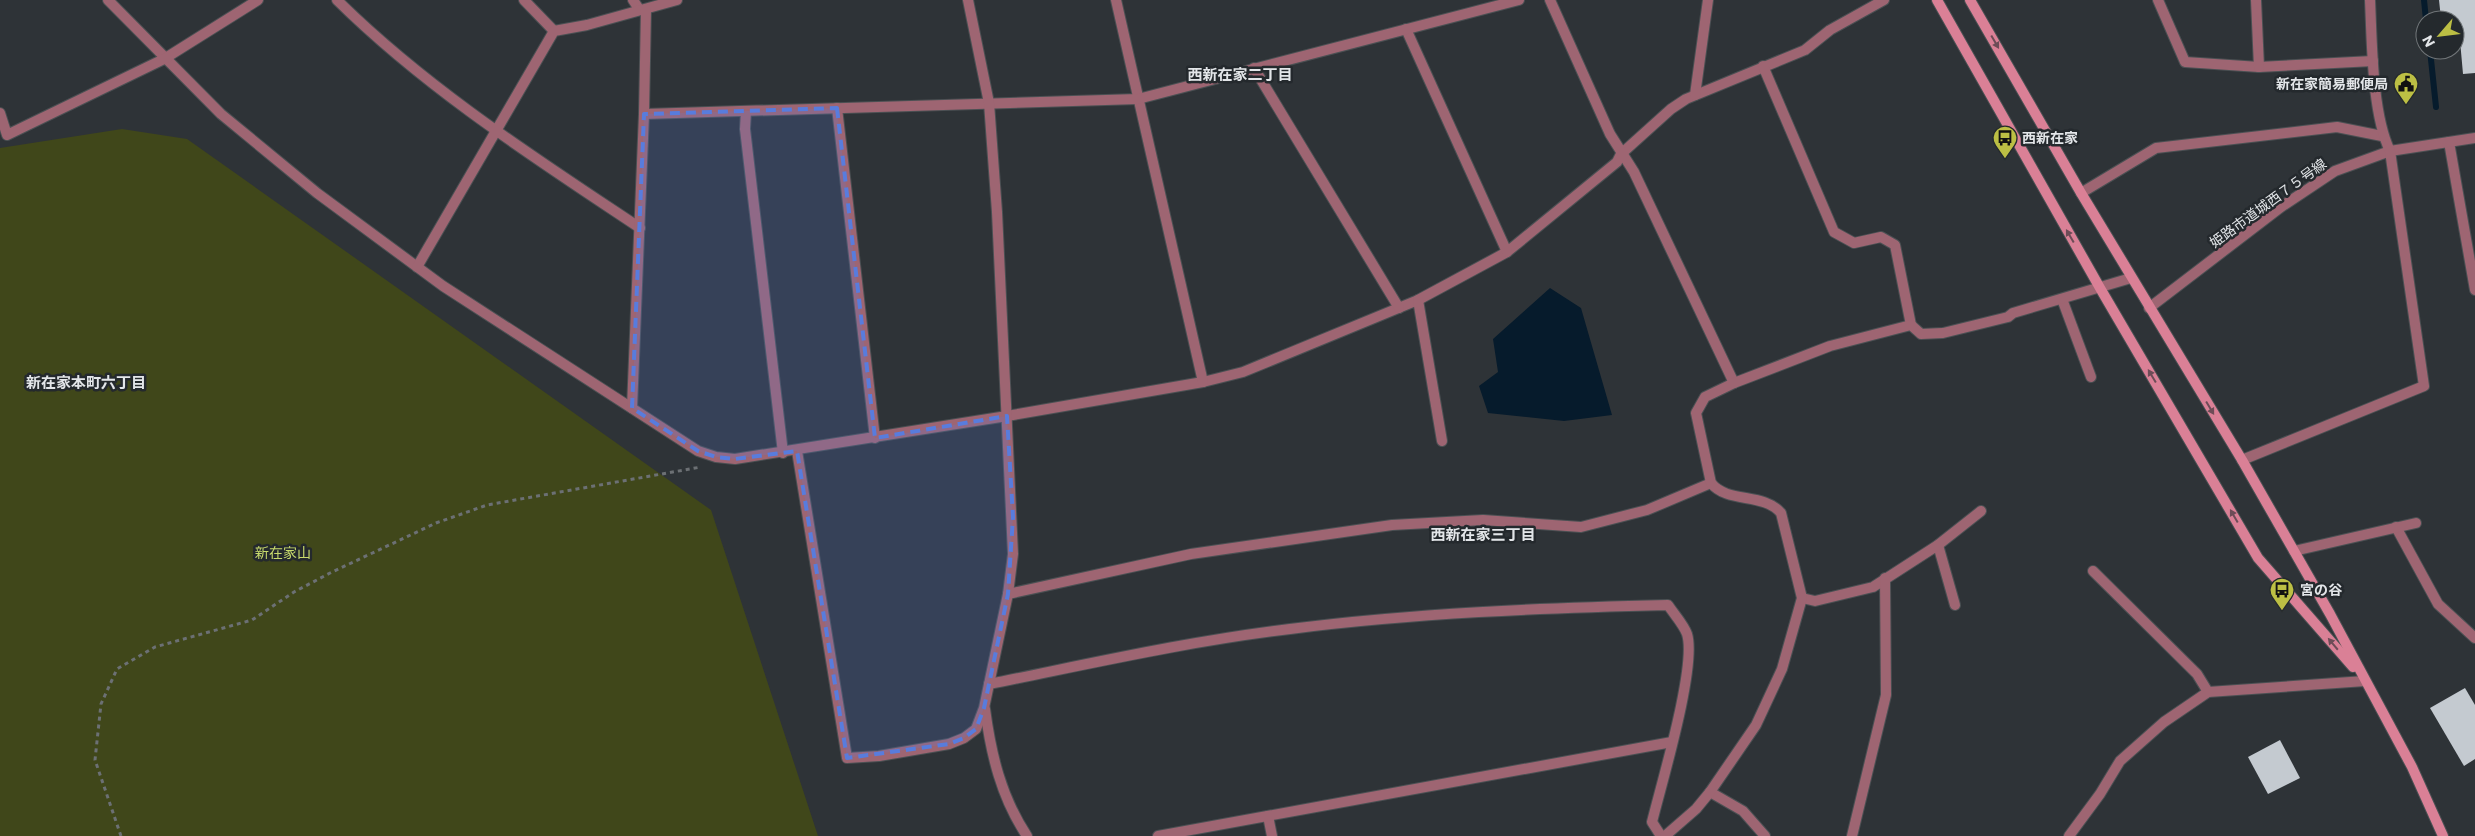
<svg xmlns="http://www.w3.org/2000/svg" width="2475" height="836" viewBox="0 0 2475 836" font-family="Commissioner,'Noto Sans JP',sans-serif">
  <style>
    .green { fill: #40471a }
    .water { fill: #061b2c }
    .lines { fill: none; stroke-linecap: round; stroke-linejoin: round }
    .stream { stroke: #061b2c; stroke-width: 6 }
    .building { fill: #c4cad0 }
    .street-casing { stroke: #4b5053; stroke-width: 12 }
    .secondary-casing { stroke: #4b5053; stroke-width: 12 }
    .path { stroke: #6c7074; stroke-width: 3; stroke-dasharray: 4 4; stroke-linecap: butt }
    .street { stroke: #9e6572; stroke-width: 10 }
    .secondary { stroke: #da8096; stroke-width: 10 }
    .oneway { fill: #6d4c57 }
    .marked { fill: #587cdd; fill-opacity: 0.2; stroke: #587cdd; stroke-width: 4; stroke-dasharray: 10 6; stroke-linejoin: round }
    .labels { text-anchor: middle; stroke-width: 5; stroke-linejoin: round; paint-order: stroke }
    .poi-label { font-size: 14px; font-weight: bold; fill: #e3e6e9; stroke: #24292d; text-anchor: start }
    .street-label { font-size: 14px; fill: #e3e6e9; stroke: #24292d }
    .park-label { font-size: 14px; fill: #c8da6c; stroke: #24292d }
    .neighbourhood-label { font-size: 15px; font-weight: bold; fill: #e3e6e9; stroke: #24292d }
  </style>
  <rect width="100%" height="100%" fill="#2e3337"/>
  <path class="green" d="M122,129L187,139L711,510L818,836H0V148Z"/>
  <path class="water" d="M1550,288L1581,308L1612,415L1564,421L1488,413L1479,386L1498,372L1493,339Z"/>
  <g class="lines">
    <g class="stream">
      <path d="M2424,0L2426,20"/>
      <path d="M2430,50L2436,107"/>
    </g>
  </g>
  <g class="building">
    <path d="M2439,0H2475V73L2463,74L2458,18L2441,19Z"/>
    <path d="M2465,688L2475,705V759L2464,766L2430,708Z"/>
    <path d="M2280,740L2300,778L2268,794L2248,757Z"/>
  </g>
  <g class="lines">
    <defs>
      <g id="street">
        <path d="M108,0L221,114L317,193L443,286L698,451L716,457L735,459L1007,416L1203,382L1243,372L1418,300L1507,252L1617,162L1621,154L1671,109L1686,99L1805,50L1830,30L1884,0"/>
        <path d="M337,0C427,89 535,158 640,228"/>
        <path d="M524,0L554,31"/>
        <path d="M633,0L639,9"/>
        <path d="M1116,0L1203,382"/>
        <path d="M1550,0L1610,134L1634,172L1734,383"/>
        <path d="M2158,0L2185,62L2259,67L2373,61"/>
        <path d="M2256,0L2259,67"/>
        <path d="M1406,29L1507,252"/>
        <path d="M1763,66L1834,232L1854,243L1881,237L1895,245L1911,325"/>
        <path d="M1254,68L1399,308"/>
        <path d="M1695,95L1708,0"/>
        <path d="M837,108L875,438"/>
        <path d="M746,111L745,129L783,453"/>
        <path d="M0,113L7,135L164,59L258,0"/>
        <path d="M644,114L1138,99L1519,0"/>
        <path d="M2449,142L2475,290"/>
        <path d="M2081,193L2156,148L2337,127L2382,136"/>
        <path d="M417,267L554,31L587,25L677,0"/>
        <path d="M2062,299L2091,377"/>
        <path d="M1418,300L1442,441"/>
        <path d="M2149,308L2281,207L2335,171L2390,151L2475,138"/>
        <path d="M632,408L644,114L646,9"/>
        <path d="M797,451L847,758L879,756L949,744L964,738L976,729L984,708L1008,594L1013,554L997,212L989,103L968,0"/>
        <path d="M2242,460L2424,386L2390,151C2372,114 2372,43 2370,0"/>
        <path d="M2396,527L2438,604L2475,638"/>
        <path d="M1938,545L1955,605"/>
        <path d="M2294,551L2416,523"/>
        <path d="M2093,571L2197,674L2208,692"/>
        <path d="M1008,594L1191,554L1392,525L1483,520L1581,527L1647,510L1711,483"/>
        <path d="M1802,598L1815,601L1873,587L1938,545L1981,511"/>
        <path d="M989,684C1089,664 1189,641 1290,629C1415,613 1542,608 1668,605C1674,614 1684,625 1687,634C1697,666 1661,785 1652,822L1661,836"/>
        <path d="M985,709C991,754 1001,797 1027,836"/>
        <path d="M1710,792L1743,811L1765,836"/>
        <path d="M1268,816L1272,836"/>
        <path d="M1158,836L1672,742"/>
        <path d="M1665,836L1696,809L1710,792L1756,725L1782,669L1802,598L1781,513C1763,492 1728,504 1711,483L1696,413L1705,397L1734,383L1830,346L1911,325L1921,334L1943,333L2008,317L2013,313L2131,278"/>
        <path d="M1852,836L1886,695L1885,578"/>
        <path d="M2069,836L2100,794L2120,761L2164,722L2208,692L2365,681"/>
      </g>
      <g id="secondary">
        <path d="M1937,0L2100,288L2258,558L2353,667"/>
        <path d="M1970,0L2081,193L2242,460L2330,614L2412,767L2443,836"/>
      </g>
    </defs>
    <use href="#street" class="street-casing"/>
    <use href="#secondary" class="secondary-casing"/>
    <path class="path" d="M121,836L95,760L101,704L117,669L155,647L252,620L294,592L330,573L436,523L487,505L701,467"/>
    <use href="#street" class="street"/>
    <use href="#secondary" class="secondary"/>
  </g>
  <defs><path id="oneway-solid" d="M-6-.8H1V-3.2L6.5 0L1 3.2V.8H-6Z" transform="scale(1.25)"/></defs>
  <g class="oneway">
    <use href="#oneway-solid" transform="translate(1995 42) rotate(60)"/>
    <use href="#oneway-solid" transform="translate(2070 236) rotate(-120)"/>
    <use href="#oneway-solid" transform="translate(2152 376) rotate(-121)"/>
    <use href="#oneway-solid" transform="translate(2210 408) rotate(59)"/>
    <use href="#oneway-solid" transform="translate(2234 516) rotate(-120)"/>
    <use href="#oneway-solid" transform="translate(2333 644) rotate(-130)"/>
  </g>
  <path class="marked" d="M837,108L875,438L1007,416L1013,517L1008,594L984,708L976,729L964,738L949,744L847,758L797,451L735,459L716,457L698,451L632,408L644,114Z"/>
  <defs>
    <symbol id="civic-pin" viewBox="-11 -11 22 30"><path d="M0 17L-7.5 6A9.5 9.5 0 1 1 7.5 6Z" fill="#bcbf44" stroke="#24292d"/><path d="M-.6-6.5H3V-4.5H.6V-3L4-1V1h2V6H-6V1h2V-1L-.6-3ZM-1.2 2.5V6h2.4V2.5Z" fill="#111"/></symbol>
    <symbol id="bus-pin" viewBox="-11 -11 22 30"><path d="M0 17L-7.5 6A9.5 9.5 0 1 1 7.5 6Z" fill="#bcbf44" stroke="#24292d"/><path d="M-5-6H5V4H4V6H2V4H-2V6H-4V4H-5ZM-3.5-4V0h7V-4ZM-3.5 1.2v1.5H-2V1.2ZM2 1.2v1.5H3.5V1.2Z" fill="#111"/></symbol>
  </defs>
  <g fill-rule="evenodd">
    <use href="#civic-pin" x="2392" y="70" width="28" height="38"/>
    <use href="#bus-pin" x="1991" y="124" width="28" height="38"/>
    <use href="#bus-pin" x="2268" y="576" width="28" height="38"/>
  </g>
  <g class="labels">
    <g class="poi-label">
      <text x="2388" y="89" text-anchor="end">新在家簡易郵便局</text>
      <text x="2022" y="143">西新在家</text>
      <text x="2300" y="595">宮の谷</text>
    </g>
    <g class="street-label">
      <text transform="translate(2268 203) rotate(-36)" y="5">姫路市道城西７５号線</text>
    </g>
    <g class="park-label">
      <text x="283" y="558">新在家山</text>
    </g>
    <g class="neighbourhood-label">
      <text x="1240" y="80">西新在家二丁目</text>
      <text x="86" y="388">新在家本町六丁目</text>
      <text x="1483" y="540">西新在家三丁目</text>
    </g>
  </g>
  <g transform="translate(2440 35) rotate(242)"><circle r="24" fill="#24292d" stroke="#707578"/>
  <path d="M0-4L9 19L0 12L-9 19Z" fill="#bcbf44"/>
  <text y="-8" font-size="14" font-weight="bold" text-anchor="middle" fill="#e3e6e9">N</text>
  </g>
</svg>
